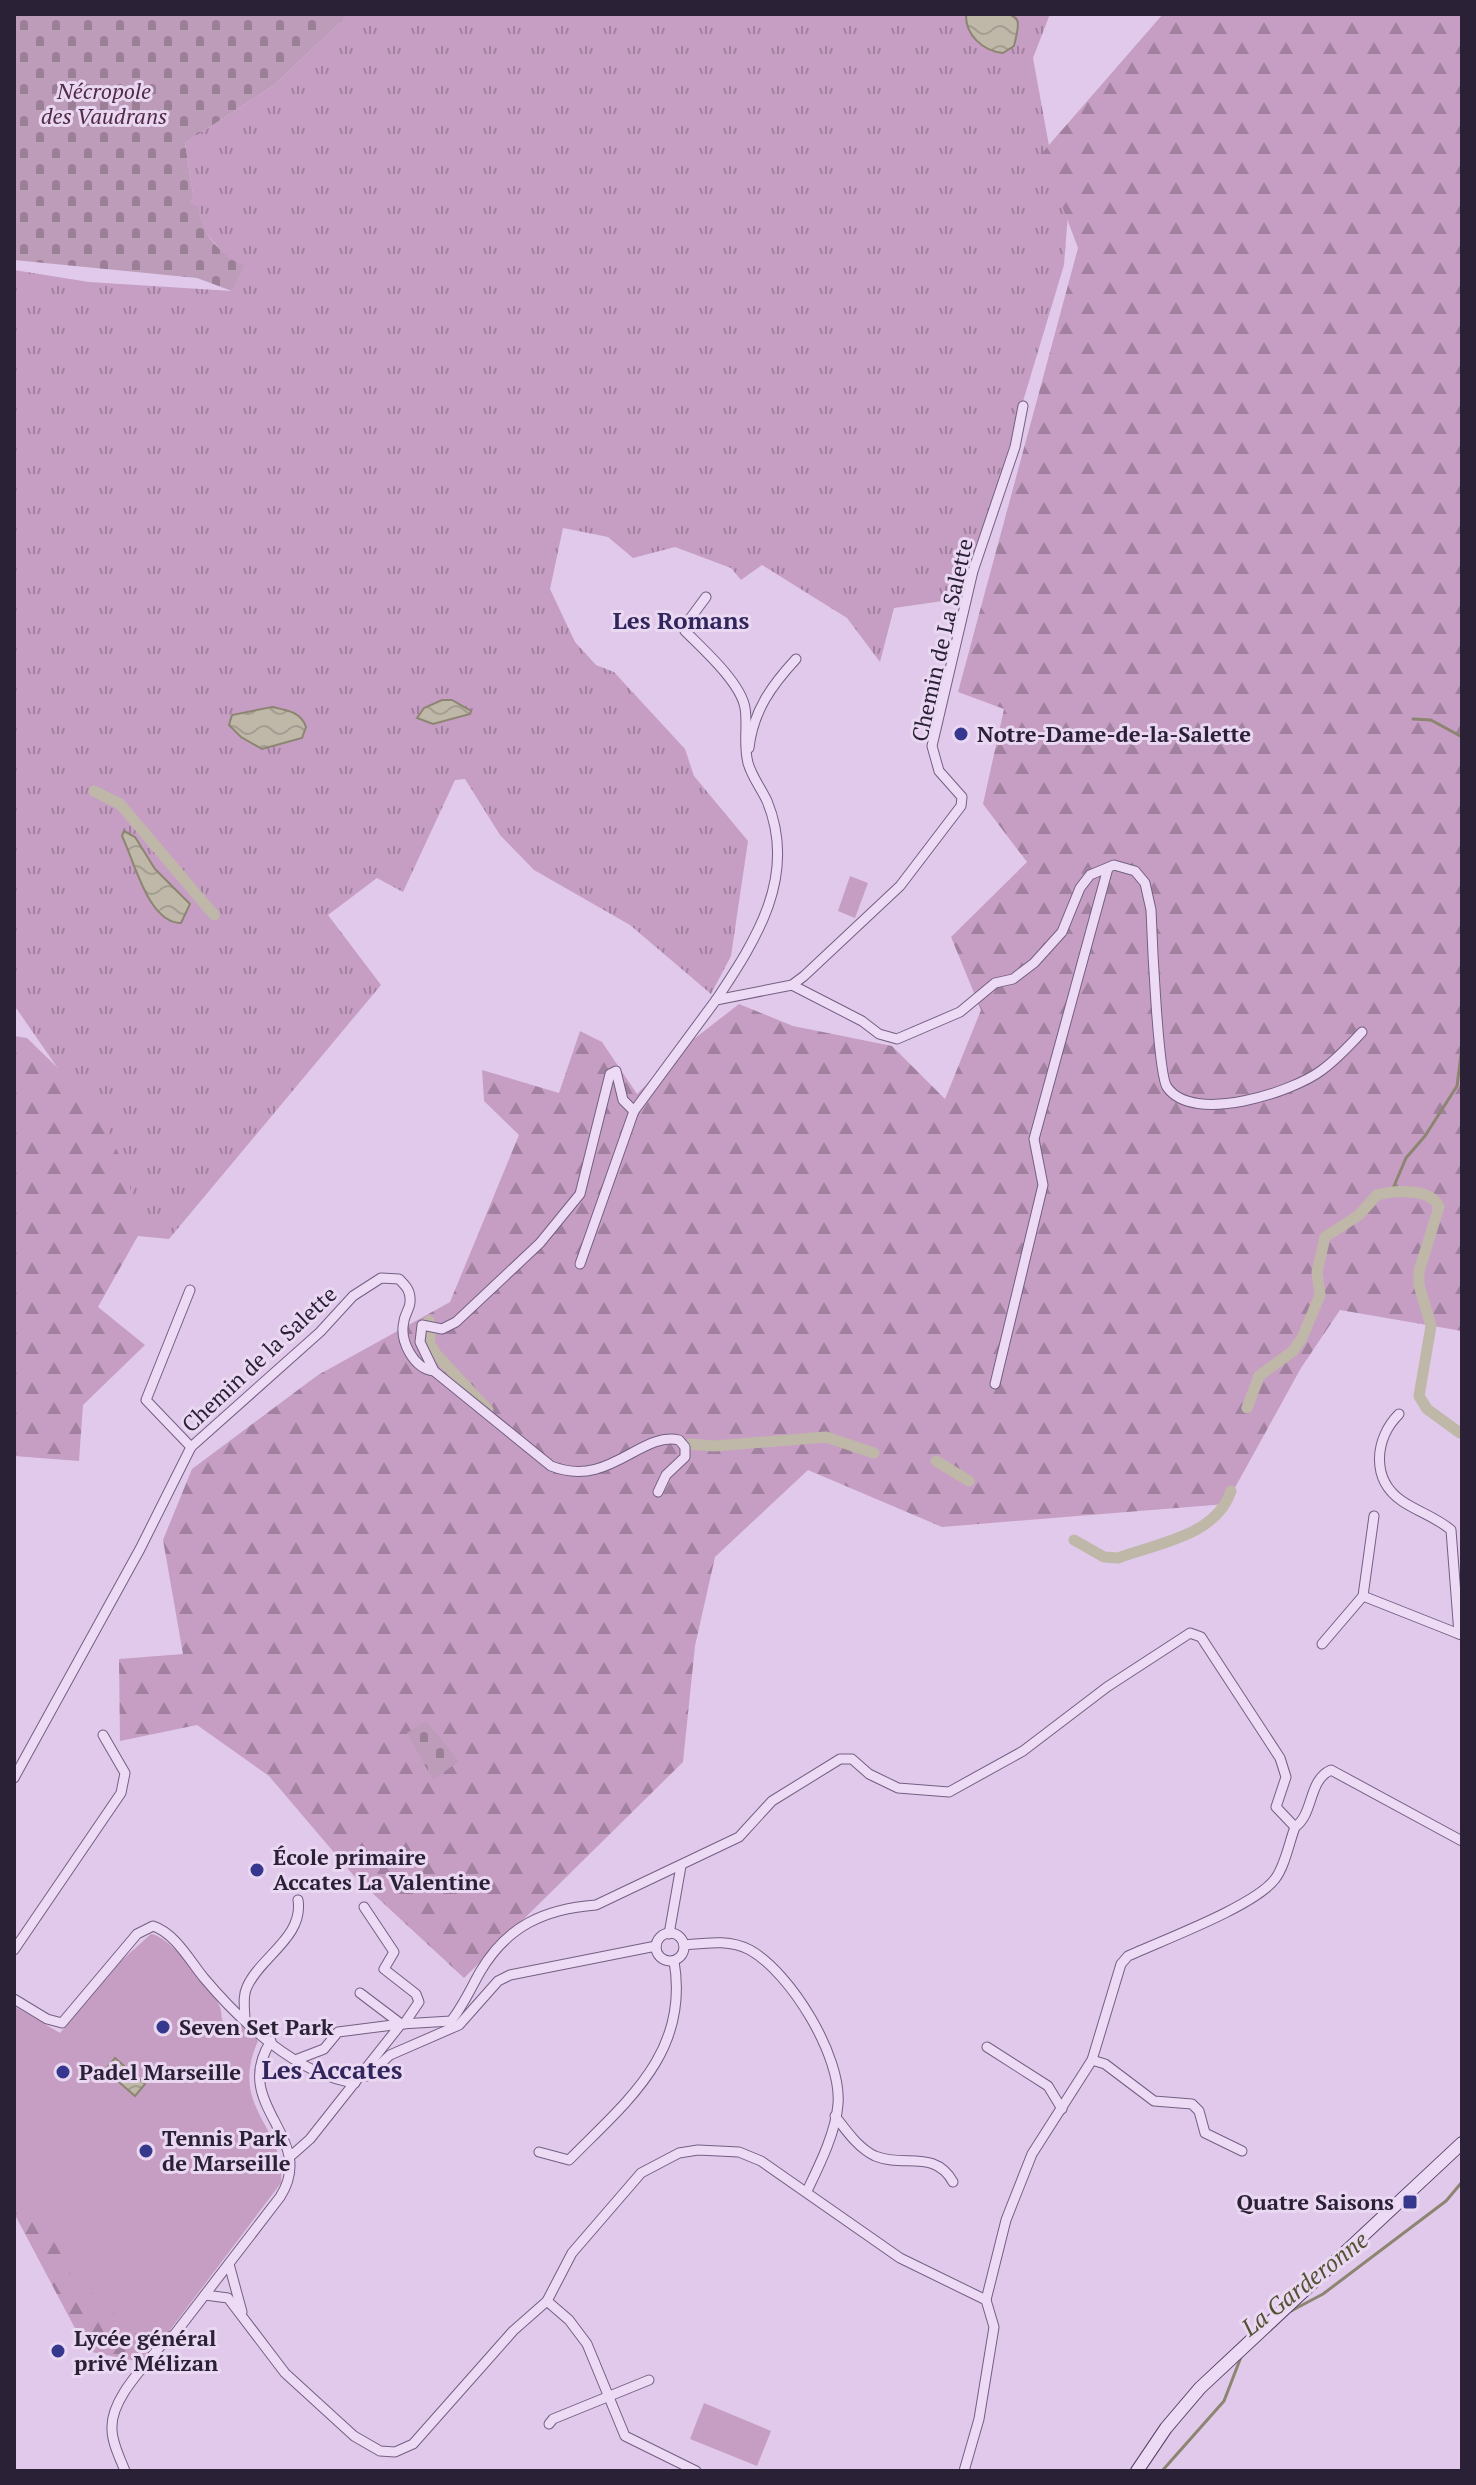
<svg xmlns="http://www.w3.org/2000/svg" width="1476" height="2485" viewBox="0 0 1476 2485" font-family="'PT Serif',serif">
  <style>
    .grass { fill: url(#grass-tufts) }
    .forest { fill: url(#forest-firs) }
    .cemetery { fill: url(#cemetery-stones) }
    .pitch { fill: #c79ec3 }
    .water { fill: url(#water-waves); stroke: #8c8571; stroke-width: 2 }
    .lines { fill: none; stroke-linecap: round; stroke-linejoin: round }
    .stream { stroke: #8c8571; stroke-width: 3 }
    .canal { stroke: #bfb8a9; stroke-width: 11 }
    .street-casing { stroke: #735f84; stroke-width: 11 }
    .secondary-casing { stroke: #544266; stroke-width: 14 }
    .street { stroke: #eddbf5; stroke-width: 9 }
    .secondary { stroke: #eddbf5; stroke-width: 12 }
    .poi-dot { fill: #36388d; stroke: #ead8f2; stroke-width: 3 }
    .labels { text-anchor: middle; stroke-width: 6; stroke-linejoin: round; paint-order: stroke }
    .park-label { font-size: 22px; font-style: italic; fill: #512a47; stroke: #ead8f2 }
    .street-label { font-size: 22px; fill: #2b2136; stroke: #ead8f2 }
    .poi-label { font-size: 22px; font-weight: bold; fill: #2b2136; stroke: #ead8f2; text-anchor: start }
    .neighbourhood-label { font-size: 24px; font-weight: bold; fill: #31255e; stroke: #ead8f2 }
    .water-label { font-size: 24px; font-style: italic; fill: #545232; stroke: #ead8f2 }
    .quarter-label { font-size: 26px; font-weight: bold; fill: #31255e; stroke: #ead8f2 }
  </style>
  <defs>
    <pattern id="grass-tufts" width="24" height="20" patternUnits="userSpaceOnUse" patternTransform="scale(2)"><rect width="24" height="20" fill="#c79ec3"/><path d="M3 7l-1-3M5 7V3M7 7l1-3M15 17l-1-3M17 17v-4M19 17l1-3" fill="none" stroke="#a2809f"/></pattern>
    <pattern id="forest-firs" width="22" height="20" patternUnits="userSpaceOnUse" patternTransform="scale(2)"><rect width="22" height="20" fill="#c79ec3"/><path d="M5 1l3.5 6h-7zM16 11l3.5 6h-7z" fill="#a2809f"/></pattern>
    <pattern id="cemetery-stones" width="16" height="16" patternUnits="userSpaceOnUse" patternTransform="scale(2)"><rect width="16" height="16" fill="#bd9cb9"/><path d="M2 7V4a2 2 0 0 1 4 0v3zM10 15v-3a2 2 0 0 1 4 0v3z" fill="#9a7f97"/></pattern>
    <pattern id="water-waves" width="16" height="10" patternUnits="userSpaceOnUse" patternTransform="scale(2)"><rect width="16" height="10" fill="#bfb8a9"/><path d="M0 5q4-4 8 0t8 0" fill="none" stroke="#a49e92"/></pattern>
  </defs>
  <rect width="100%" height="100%" fill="#e0c9ea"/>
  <path class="grass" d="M349,14H1050L1033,58L1054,173L1068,213L1064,265L964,598L894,608L880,662L847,618L762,565L741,580L731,568L675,547L633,558L608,537L563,528L550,589L575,642L596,665L614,672L685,749L694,776L748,841L731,956L711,994L630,925L534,870L500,835L465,779L455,780L403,892L377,878L328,915L381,985L169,1239L138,1236L59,1070L14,1005V270L89,282L232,291L230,262L203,229L189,202L193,195L185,143L274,85Z"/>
  <g class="forest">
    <path d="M1163,14H1462V1331L1340,1310L1301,1368L1226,1504L942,1527L808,1470L715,1557L695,1646L683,1762L464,1978L354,1876L269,1776L197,1725L120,1741L119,1659L183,1654L163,1540L192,1469L318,1375L450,1302L519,1135L484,1101L482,1070L559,1093L580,1031L602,1042L637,1094L685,1046L739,1004L793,1026L892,1046L945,1099L981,1010L951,937L1027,862L983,804L1004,709L958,692L1078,248L1042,153Z"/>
    <path d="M14,1036L27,1038L99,1108L128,1176L139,1234L98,1307L145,1345L83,1405L79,1461L14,1456Z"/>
    <path d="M14,2069L171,2328L141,2362L87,2351L14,2213Z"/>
  </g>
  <g class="cemetery">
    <path d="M14,14H349L274,85L185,143L193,195L190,202L199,208C196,228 226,261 244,265L232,291L197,278L14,260Z"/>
    <path d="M426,1721L459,1761L433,1780L407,1733Z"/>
  </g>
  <g class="pitch">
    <path d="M850,876L868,883L855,918L838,911Z"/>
    <path d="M151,1934C168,1935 214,1989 220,2007C223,2016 219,2020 229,2028L241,2024L251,2030L258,2041C228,2108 286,2126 281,2183L155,2350L71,2275L53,2237L14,2188V2006L60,2033L122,1960Z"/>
    <path d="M704,2403L771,2431L757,2466L690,2439Z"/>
  </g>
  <g class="water">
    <path d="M966,14C977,14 1010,8 1017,20C1020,25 1015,41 1014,46L1003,53C983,51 965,35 966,14Z"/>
    <path d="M442,700H452L471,711L470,714L433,724L417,718L424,708Z"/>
    <path d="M272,707C287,710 301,712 306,727L302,738L262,749L241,737L229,725L232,715Z"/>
    <path d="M124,831L135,837L155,869L190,904L181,923C148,923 134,860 122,836Z"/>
    <path d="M115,2058L145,2084L135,2096L105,2070Z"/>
  </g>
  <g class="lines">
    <g class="stream">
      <path d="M1413,719L1431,720L1462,737"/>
      <path d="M1391,1193L1406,1158L1425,1136L1457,1086L1462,1047"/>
      <path d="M1291,2311L1323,2294L1446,2201L1462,2182"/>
      <path d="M1162,2471L1224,2401L1241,2357"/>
    </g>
    <g class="canal">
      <path d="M94,791L120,804L214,915"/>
      <path d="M429,1321L430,1344L436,1354L488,1410"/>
      <path d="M1247,1408L1259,1376L1293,1351L1302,1338L1320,1295L1317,1272L1325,1237L1359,1215L1377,1195C1395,1190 1431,1188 1439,1207L1419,1271V1285L1431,1326L1419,1396L1427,1409L1460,1433"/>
      <path d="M690,1444L714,1446L826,1437L874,1453"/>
      <path d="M936,1461L969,1481"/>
      <path d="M1074,1540L1104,1557L1118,1558C1158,1543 1216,1536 1231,1491"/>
    </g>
    <defs>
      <g id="street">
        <path d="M706,597L689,620L685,631C703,649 741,683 745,708C748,726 743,744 748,763C752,777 761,788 767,801C798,876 756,940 716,1000"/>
        <path d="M749,748C753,711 772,685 796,659"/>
        <path d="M792,985L862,1021L879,1034L897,1039L960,1012L995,983L1013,979L1034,963L1062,932L1080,888L1090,875L1114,865L1135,871L1145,883L1151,910C1152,937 1158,1074 1167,1087C1193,1125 1293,1092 1322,1070C1337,1059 1350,1045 1362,1032"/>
        <path d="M580,1264L634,1111"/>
        <path d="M190,1290L146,1400L191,1447"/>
        <path d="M434,1371L551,1466C609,1489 640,1431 679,1440L685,1447V1457L666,1475L658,1492"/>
        <path d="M995,1384L1043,1185L1034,1139L1108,868"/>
        <path d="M1399,1414C1375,1438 1370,1479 1402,1501C1418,1512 1436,1517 1451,1530L1459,1634L1462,1635"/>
        <path d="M1374,1516L1363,1596L1459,1634"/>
        <path d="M1322,1644L1363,1596"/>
        <path d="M14,1778L140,1549L191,1447L320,1332L353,1296L381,1278L399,1279C406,1286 411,1291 410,1302C410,1308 405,1314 404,1321C399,1341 414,1369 434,1371L420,1342L422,1325L442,1329L456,1322L540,1243L580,1194L610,1074L616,1071L623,1100L634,1111L716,1000L792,985L804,976L900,886L961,806L962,797L939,771L932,746L973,571L1015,447L1023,406"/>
        <path d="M364,1907L394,1952L384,1969L416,1994L419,2002L404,2024"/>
        <circle cx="670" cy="1947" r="14"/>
        <path d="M669,1934L681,1866"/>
        <path d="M684,1945C706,1943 730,1939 750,1950C791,1973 842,2057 838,2104C836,2132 819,2166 807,2191"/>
        <path d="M14,1950L121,1793L125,1773L103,1735"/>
        <path d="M360,1993L401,2024"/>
        <path d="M14,1999L47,2019L62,2023L137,1934L153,1926C175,1933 190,1961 204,1978C241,2022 297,2075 355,2083"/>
        <path d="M245,2020C245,2010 242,1997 247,1987C260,1957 304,1937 298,1900"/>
        <path d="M987,2047L1048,2086L1062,2109"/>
        <path d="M298,2059L324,2049L338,2032L401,2024"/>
        <path d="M1092,2060L1105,2064L1154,2101L1192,2104L1199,2111L1205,2133L1242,2151"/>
        <path d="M367,2076L390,2055L459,2025L498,1981L510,1975L656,1946"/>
        <path d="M835,2116C846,2130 858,2148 875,2156C904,2168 935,2149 953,2182"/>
        <path d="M539,2152L569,2160C626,2102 690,2053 674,1961"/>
        <path d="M292,2155L310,2139L401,2024L451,2021C463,2006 471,1988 480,1972C507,1926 544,1909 596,1905L739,1837L772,1801L840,1759H852L869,1774L898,1788L949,1792L1023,1751L1107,1687L1190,1633L1201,1637L1280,1758L1286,1777L1276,1807L1295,1827C1314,1814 1308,1780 1331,1770L1462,1841"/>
        <path d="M229,2264L242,2312"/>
        <path d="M205,2295L228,2298L285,2373L354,2436L380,2451L395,2452L413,2444L513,2331L547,2301L572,2253L641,2173L679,2153L698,2150L739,2152L761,2161L900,2258L986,2300"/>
        <path d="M547,2301L569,2320L587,2344L625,2436L696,2471"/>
        <path d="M549,2424L553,2419L649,2380"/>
        <path d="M125,2471C120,2458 112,2443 112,2429C110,2398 148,2363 166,2339L174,2335L280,2197C319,2137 229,2106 271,2041"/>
        <path d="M964,2471L979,2419L994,2327L986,2300L1006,2220L1032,2154L1092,2060L1121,1964L1128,1956C1163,1940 1255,1906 1275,1879C1285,1866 1289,1843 1295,1827"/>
      </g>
      <path id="secondary" d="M1137,2471L1166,2428L1200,2388L1462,2143"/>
    </defs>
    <use href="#street" class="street-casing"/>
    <use href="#secondary" class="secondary-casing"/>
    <use href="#street" class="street"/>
    <use href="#secondary" class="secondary"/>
  </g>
  <g class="poi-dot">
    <circle cx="961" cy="734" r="8"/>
    <circle cx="257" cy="1870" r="8"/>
    <circle cx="163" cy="2027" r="8"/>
    <circle cx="63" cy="2072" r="8"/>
    <circle cx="146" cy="2151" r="8"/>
    <rect x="1402" y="2194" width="16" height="16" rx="4"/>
    <circle cx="58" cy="2351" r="8"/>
  </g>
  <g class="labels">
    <g class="park-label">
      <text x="104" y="99">Nécropole<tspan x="104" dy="25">des Vaudrans</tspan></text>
    </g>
    <g class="street-label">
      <text transform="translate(942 640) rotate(-77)" y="8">Chemin de La Salette</text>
      <text transform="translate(259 1359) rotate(-43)" y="8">Chemin de la Salette</text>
    </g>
    <g class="poi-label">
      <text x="977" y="742">Notre-Dame-de-la-Salette</text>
      <text x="273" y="1865">École primaire<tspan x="273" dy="25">Accates La Valentine</tspan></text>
      <text x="179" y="2035">Seven Set Park</text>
      <text x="79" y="2080">Padel Marseille</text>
      <text x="162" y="2146">Tennis Park<tspan x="162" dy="25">de Marseille</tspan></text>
      <text x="1394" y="2210" text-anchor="end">Quatre Saisons</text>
      <text x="74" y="2346">Lycée général<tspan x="74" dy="25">privé Mélizan</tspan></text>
    </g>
    <g class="neighbourhood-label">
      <text x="681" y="629">Les Romans</text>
    </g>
    <g class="water-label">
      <text transform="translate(1305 2284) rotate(-38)" y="8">La Garderonne</text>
    </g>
    <g class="quarter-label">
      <text x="332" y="2079">Les Accates</text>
    </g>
  </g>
  <rect width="1476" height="2485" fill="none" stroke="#2b2136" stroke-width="32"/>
</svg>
